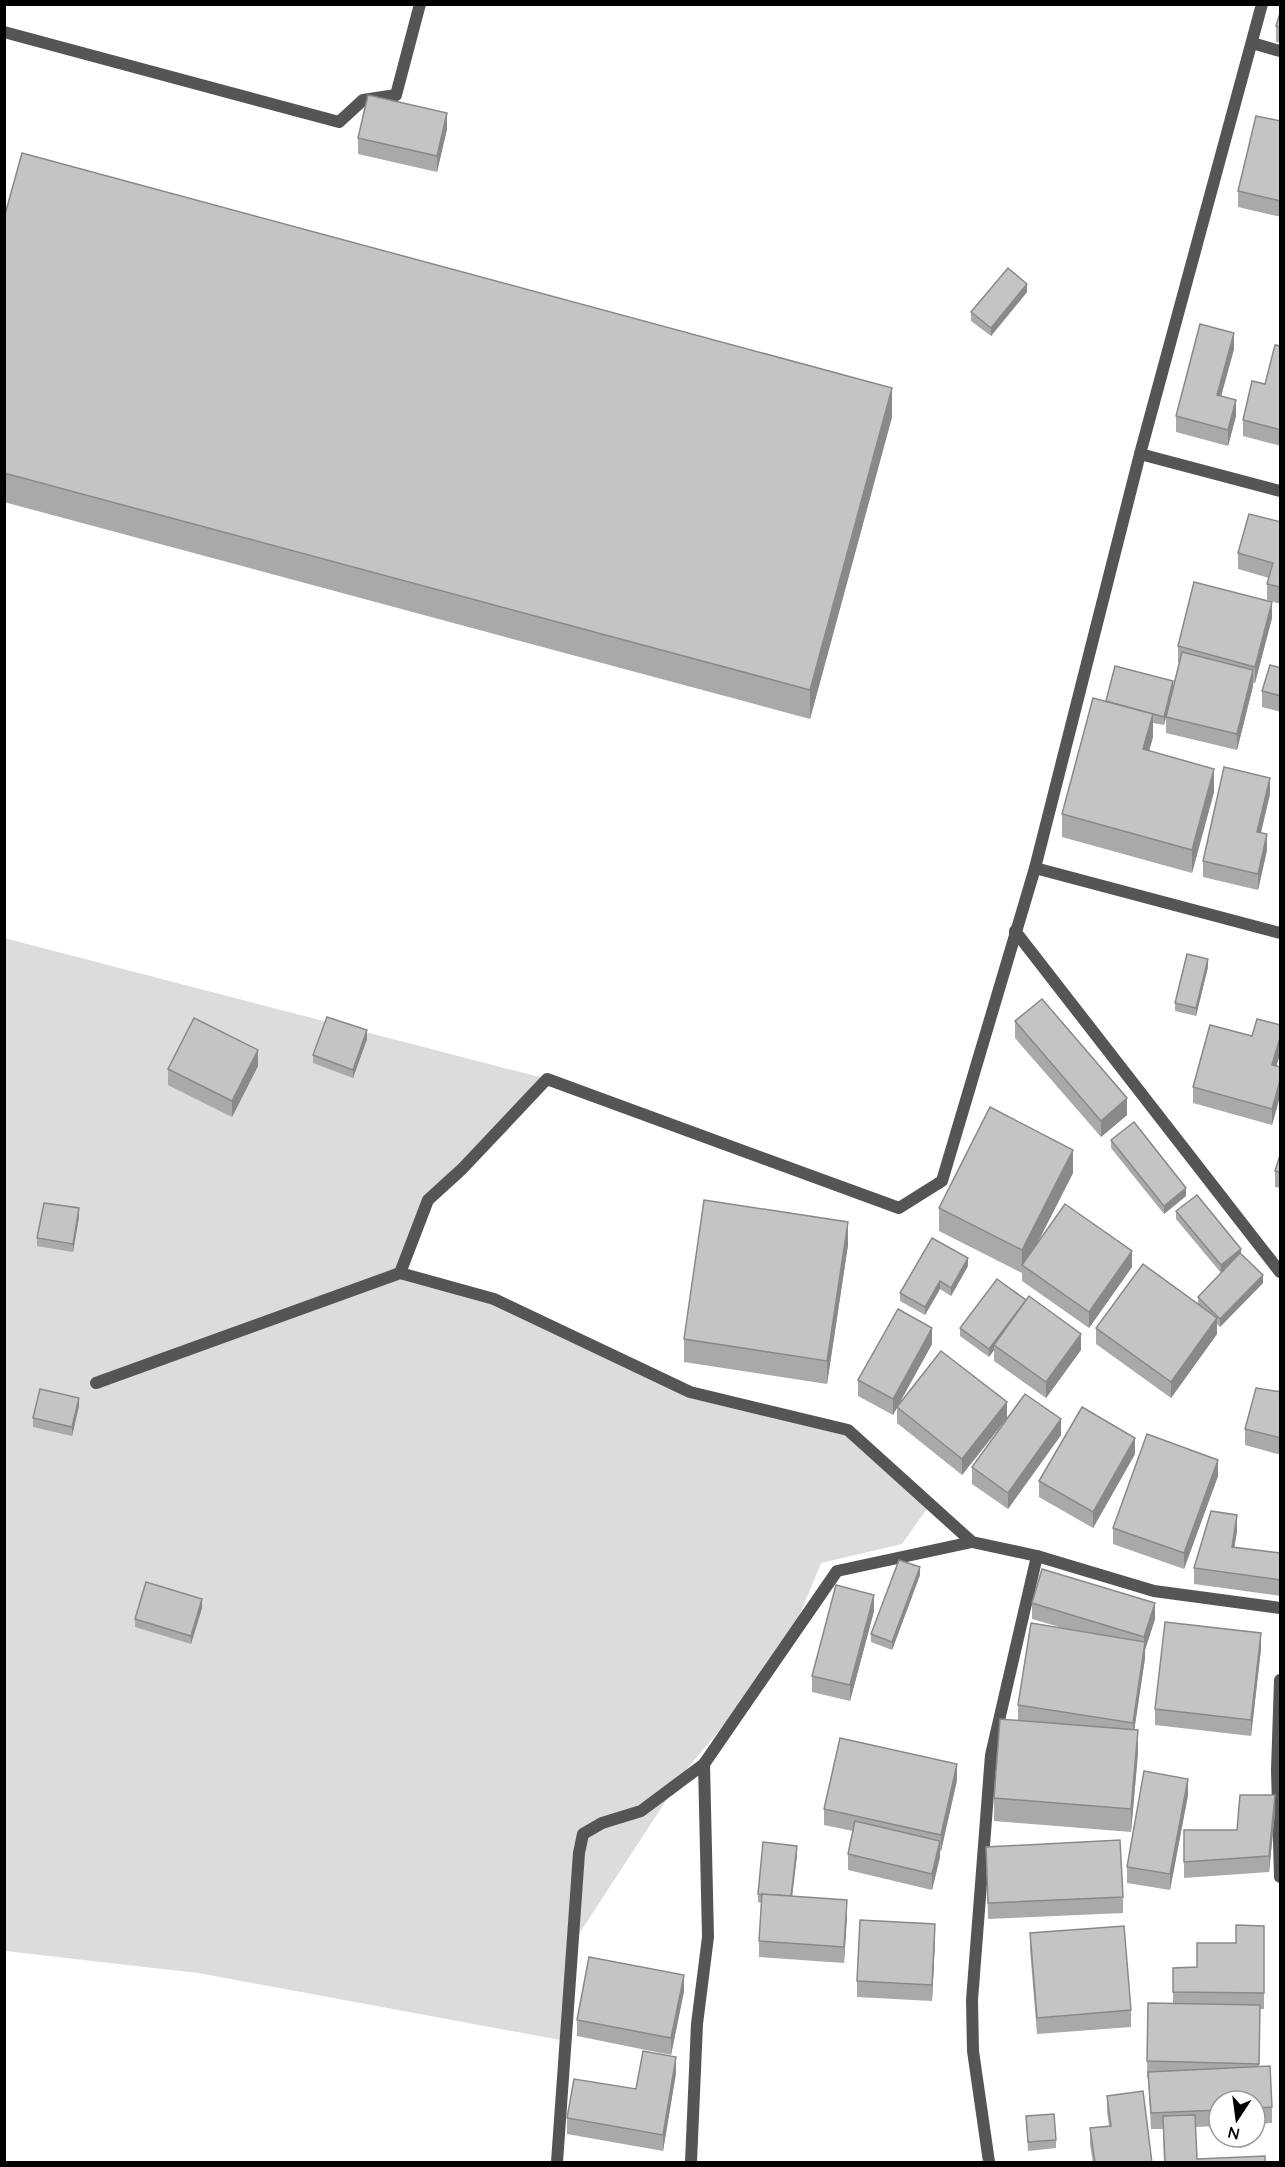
<svg xmlns="http://www.w3.org/2000/svg" width="1285" height="2167" viewBox="0 0 1285 2167" font-family="Quicksand,sans-serif">
  <style>
    .green { fill: #dcdcdc }
    .lines { fill: none; stroke-linecap: round; stroke-linejoin: round }
    .street { stroke: #555; stroke-width: 12 }
    .wall { fill: #a9a9a9 }
    .shaded-wall { fill: #898989 }
    .building { fill: #c4c4c4; stroke: #898989; stroke-width: 1.5 }
  </style>
  <rect width="100%" height="100%" fill="#fff"/>
  <path class="green" d="M4,938L547,1079L428,1200L400,1273L494,1299L690,1392L848,1430L931,1503L902,1544L821,1563L784,1653L686,1770L577,1937L566,2041L198,1973L5,1951Z"/>
  <g class="lines">
    <g class="street">
      <path d="M4,32L339,122L363,100L396,95L420,4"/>
      <path d="M1252,43L1280,51"/>
      <path d="M1140,454L1280,491"/>
      <path d="M1035,868L1280,933"/>
      <path d="M1015,931L1280,1272"/>
      <path d="M400,1273L428,1200L462,1169L547,1079L899,1208L942,1181L1035,868L1140,454L1262,4"/>
      <path d="M96,1383L400,1273L494,1299L690,1392L848,1430L972,1542L1037,1556L1154,1591L1280,1608"/>
      <path d="M1280,1680L1277,1770L1280,1877"/>
      <path d="M557,2162L579,1853L583,1834L602,1823L641,1811L704,1764L837,1571L972,1542"/>
      <path d="M691,2162L697,2024L708,1937L704,1764"/>
      <path d="M989,2162L973,2051L972,2000L991,1755L1037,1556"/>
    </g>
  </g>
  <g class="wall">
    <path d="M1281,10V43L1276,42V26Z"/>
    <path d="M1281,121V217L1238,207V191Z"/>
    <path d="M447,129L437,172L358,154V138Z"/>
    <path d="M4,218L892,417L810,719L4,502Z"/>
    <path d="M1027,292L991,336L971,321V312Z"/>
    <path d="M1281,346V446L1243,436V420L1265,384Z"/>
    <path d="M1234,349L1221,396L1236,416L1228,446L1176,432V416Z"/>
    <path d="M1281,522V604L1267,600V584L1269,578L1238,569V553Z"/>
    <path d="M1272,618L1255,683H1253V686L1237,750L1166,733V717L1164,725L1153,723V737L1149,751L1214,792L1192,873L1062,837V814L1106,701L1173,687L1179,663L1178,662V646Z"/>
    <path d="M1281,668V712L1262,707V691Z"/>
    <path d="M1270,794L1261,833L1267,850L1258,890L1203,877V861Z"/>
    <path d="M1208,967L1196,1016L1175,1011V1003Z"/>
    <path d="M1015,1021L1127,1115L1101,1137L1015,1038Z"/>
    <path d="M1281,1025V1051L1276,1066L1281,1067V1093L1272,1125L1193,1103V1087L1252,1036Z"/>
    <path d="M367,1039L353,1078L313,1063V1055Z"/>
    <path d="M258,1066L232,1117L168,1085V1069Z"/>
    <path d="M1111,1140L1186,1196L1164,1214L1111,1148Z"/>
    <path d="M1281,1152V1188L1275,1187V1171Z"/>
    <path d="M1073,1173L1038,1242L1132,1267L1089,1328L1022,1281V1273L939,1231V1208Z"/>
    <path d="M1176,1211L1241,1254L1263,1283L1220,1327L1217,1324V1334L1171,1398L1096,1344V1328L1198,1304V1297L1221,1273L1176,1219Z"/>
    <path d="M79,1217L73,1252L37,1246V1238Z"/>
    <path d="M848,1245L827,1384L684,1362V1339Z"/>
    <path d="M968,1266L951,1296L940,1289L925,1315L900,1301V1293Z"/>
    <path d="M960,1328L1081,1350L1046,1398L994,1361V1350L989,1357L960,1336Z"/>
    <path d="M932,1344L898,1405L1007,1418L962,1475L897,1423V1408L893,1415L858,1396V1380Z"/>
    <path d="M1281,1392V1455L1245,1445V1429Z"/>
    <path d="M79,1406L72,1436L33,1427V1418Z"/>
    <path d="M1061,1435L1008,1509L972,1484V1467Z"/>
    <path d="M1135,1454L1093,1528L1039,1497V1481Z"/>
    <path d="M1218,1476L1184,1569L1113,1544V1528Z"/>
    <path d="M1237,1531L1234,1547L1281,1553V1596L1194,1584V1568Z"/>
    <path d="M920,1575L892,1650L871,1642V1634Z"/>
    <path d="M1032,1603L1155,1619L1145,1650V1658L1134,1730L1138,1753L1131,1832L994,1821V1798L1018,1721V1705L1063,1628L1032,1619Z"/>
    <path d="M202,1608L191,1644L135,1627V1619Z"/>
    <path d="M874,1611L850,1701L812,1692V1676Z"/>
    <path d="M1261,1649L1251,1736L1155,1725V1709Z"/>
    <path d="M957,1780L941,1851H940V1857L932,1890L848,1870V1854L853,1831L824,1825V1809Z"/>
    <path d="M1188,1795L1170,1890L1127,1883V1867Z"/>
    <path d="M1275,1812L1269,1872L1184,1878V1830H1237Z"/>
    <path d="M986,1847L1123,1897V1913L988,1919Z"/>
    <path d="M797,1855L792,1896L847,1916L844,1963L759,1957V1941L762,1903L758,1902V1894Z"/>
    <path d="M1264,1926V2009H1260L1259,2066L1272,2107V2123L1255,2124V2101H1219V2126L1195,2127L1197,2159L1265,2163H1164L1163,2129H1151L1148,2078H1147L1148,2003H1173V1968L1197,1967Z"/>
    <path d="M1030,1933L1131,2010V2027L1037,2034L1030,1949Z"/>
    <path d="M935,1940L932,2001L857,1997V1981Z"/>
    <path d="M684,1991L671,2055L577,2036V2020Z"/>
    <path d="M676,2073L663,2151L567,2134V2118L636,2089Z"/>
    <path d="M1107,2096L1152,2163H1093L1090,2144V2128L1109,2126L1107,2112Z"/>
    <path d="M1026,2116L1056,2140V2148L1028,2151Z"/>
  </g>
  <g class="shaded-wall">
    <path d="M447,113V129L437,172V156Z"/>
    <path d="M1027,284V292L991,336V328Z"/>
    <path d="M1234,333V349L1217,411V395Z"/>
    <path d="M892,388V417L810,719V690Z"/>
    <path d="M1236,400V416L1228,446V430Z"/>
    <path d="M1272,602V618L1255,683V667Z"/>
    <path d="M1253,670V686L1237,750V734Z"/>
    <path d="M1173,681V689L1164,725V717Z"/>
    <path d="M1153,714V737L1143,772V749Z"/>
    <path d="M1214,769V792L1192,873V850Z"/>
    <path d="M1270,778V794L1257,848V832Z"/>
    <path d="M1267,834V850L1258,890V874Z"/>
    <path d="M1208,959V967L1196,1016V1008Z"/>
    <path d="M367,1030V1039L353,1078V1070Z"/>
    <path d="M1281,1034V1051L1272,1081V1065Z"/>
    <path d="M258,1050V1066L232,1117V1101Z"/>
    <path d="M1281,1077V1093L1272,1125V1109Z"/>
    <path d="M1127,1098V1115L1101,1137V1121Z"/>
    <path d="M1073,1150V1173L1025,1267L1022,1265V1273V1250Z"/>
    <path d="M1186,1188V1196L1164,1214V1206Z"/>
    <path d="M79,1208V1217L73,1252V1244Z"/>
    <path d="M848,1222V1245L827,1384V1361Z"/>
    <path d="M1241,1249V1257L1221,1274V1265Z"/>
    <path d="M1132,1251V1267L1089,1328V1312Z"/>
    <path d="M968,1258V1266L951,1296V1288Z"/>
    <path d="M1263,1275V1283L1220,1327V1319Z"/>
    <path d="M940,1281V1289L925,1315V1307Z"/>
    <path d="M1026,1300V1308L994,1345V1350L989,1357V1349Z"/>
    <path d="M1217,1318V1334L1171,1398V1382Z"/>
    <path d="M932,1328V1344L893,1415V1399Z"/>
    <path d="M1081,1334V1350L1046,1398V1382Z"/>
    <path d="M79,1398V1406L72,1436V1427Z"/>
    <path d="M1007,1402V1418L962,1475V1459Z"/>
    <path d="M1061,1419V1435L1008,1509V1493Z"/>
    <path d="M1135,1438V1454L1093,1528V1512Z"/>
    <path d="M1218,1460V1476L1184,1569V1553Z"/>
    <path d="M1237,1515V1531L1232,1563V1547Z"/>
    <path d="M920,1567V1575L892,1650V1642Z"/>
    <path d="M874,1595V1611L850,1701V1685Z"/>
    <path d="M202,1599V1608L191,1644V1636Z"/>
    <path d="M1155,1603V1619L1145,1650V1658L1133,1739V1723L1144,1648V1637Z"/>
    <path d="M1261,1633V1649L1251,1736V1720Z"/>
    <path d="M1138,1730V1753L1131,1832V1809Z"/>
    <path d="M957,1764V1780L941,1851V1835Z"/>
    <path d="M1188,1779V1795L1170,1890V1874Z"/>
    <path d="M1275,1795V1812L1269,1872V1856Z"/>
    <path d="M940,1841V1857L932,1890V1874Z"/>
    <path d="M797,1846V1855L791,1906V1898Z"/>
    <path d="M847,1900V1916L844,1963V1947Z"/>
    <path d="M935,1924V1940L932,2001V1985Z"/>
    <path d="M684,1975V1991L671,2055V2038Z"/>
    <path d="M676,2057V2073L663,2151V2135Z"/>
  </g>
  <g class="building">
    <path d="M1281,10V27L1276,26Z"/>
    <path d="M368,95L447,113L437,156L358,138Z"/>
    <path d="M1256,116L1281,121V201L1238,191Z"/>
    <path d="M22,153L892,388L810,690L4,473V218Z"/>
    <path d="M1008,268L1027,284L991,328L971,312Z"/>
    <path d="M1200,324L1234,333L1217,395L1236,400L1228,430L1176,416Z"/>
    <path d="M1275,345L1281,346V430L1243,420L1252,381L1265,384Z"/>
    <path d="M1249,514L1281,522V587L1267,584L1273,563L1238,553Z"/>
    <path d="M1194,582L1272,602L1255,667L1178,646Z"/>
    <path d="M1182,652L1253,670L1237,734L1166,717Z"/>
    <path d="M1270,665L1281,668V696L1262,691Z"/>
    <path d="M1115,666L1173,681L1164,717L1106,701Z"/>
    <path d="M1093,698L1153,714L1143,749L1214,769L1192,850L1062,814Z"/>
    <path d="M1224,767L1270,778L1257,832L1267,834L1258,874L1203,861Z"/>
    <path d="M1187,954L1208,959L1196,1008L1175,1003Z"/>
    <path d="M1042,999L1127,1098L1101,1121L1015,1021Z"/>
    <path d="M327,1017L367,1030L353,1070L313,1055Z"/>
    <path d="M194,1018L258,1050L232,1101L168,1069Z"/>
    <path d="M1257,1019L1281,1025V1034L1272,1065L1281,1067V1077L1272,1109L1193,1087L1210,1025L1252,1036Z"/>
    <path d="M990,1107L1073,1150L1022,1250L939,1208Z"/>
    <path d="M1134,1122L1186,1188L1164,1206L1111,1140Z"/>
    <path d="M1281,1152V1172L1275,1171Z"/>
    <path d="M1197,1195L1241,1249L1221,1265L1176,1211Z"/>
    <path d="M704,1200L848,1222L827,1361L684,1339Z"/>
    <path d="M44,1203L79,1208L73,1244L37,1238Z"/>
    <path d="M1065,1204L1132,1251L1089,1312L1022,1265Z"/>
    <path d="M932,1238L968,1258L951,1288L940,1281L925,1307L900,1293Z"/>
    <path d="M1240,1253L1263,1275L1220,1319L1198,1297Z"/>
    <path d="M1143,1264L1217,1318L1171,1382L1096,1328Z"/>
    <path d="M997,1279L1026,1300L989,1349L960,1328Z"/>
    <path d="M1029,1296L1081,1334L1046,1382L994,1345Z"/>
    <path d="M898,1309L932,1328L893,1399L858,1380Z"/>
    <path d="M941,1351L1007,1402L962,1459L897,1407Z"/>
    <path d="M1256,1388L1281,1392V1438L1245,1429Z"/>
    <path d="M40,1389L79,1398L72,1427L33,1418Z"/>
    <path d="M1025,1394L1061,1419L1008,1493L972,1467Z"/>
    <path d="M1082,1407L1135,1438L1093,1512L1039,1481Z"/>
    <path d="M1147,1434L1218,1460L1184,1553L1113,1528Z"/>
    <path d="M1211,1511L1237,1515L1232,1547L1281,1553V1580L1194,1568Z"/>
    <path d="M899,1560L920,1567L892,1642L871,1634Z"/>
    <path d="M1042,1569L1155,1603L1144,1637L1032,1603Z"/>
    <path d="M146,1582L202,1599L191,1636L135,1619Z"/>
    <path d="M836,1585L874,1595L850,1685L812,1676Z"/>
    <path d="M1165,1622L1261,1633L1251,1720L1155,1709Z"/>
    <path d="M1031,1623L1145,1642L1133,1723L1018,1705Z"/>
    <path d="M1000,1719L1138,1730L1131,1809L994,1798Z"/>
    <path d="M840,1738L957,1764L941,1835L824,1809Z"/>
    <path d="M1144,1771L1188,1779L1170,1874L1127,1867Z"/>
    <path d="M1240,1795H1275L1269,1856L1184,1862V1830H1237Z"/>
    <path d="M855,1821L940,1841L932,1874L848,1854Z"/>
    <path d="M1120,1840L1123,1897L988,1903L986,1847Z"/>
    <path d="M763,1842L797,1846L791,1896L758,1894Z"/>
    <path d="M762,1894L847,1900L844,1947L759,1941Z"/>
    <path d="M860,1920L935,1924L932,1985L857,1981Z"/>
    <path d="M1236,1925L1264,1926V1993L1173,1992V1968L1197,1967V1943H1236Z"/>
    <path d="M1124,1926L1131,2010L1037,2018L1030,1933Z"/>
    <path d="M589,1957L684,1975L671,2038L577,2020Z"/>
    <path d="M1148,2003L1260,2005L1259,2064L1147,2061Z"/>
    <path d="M643,2051L676,2057L663,2135L567,2118L574,2079L636,2089Z"/>
    <path d="M1270,2066L1272,2107L1255,2108V2101H1219V2110L1151,2113L1148,2072Z"/>
    <path d="M1143,2091L1152,2163H1095L1090,2128L1111,2126L1107,2096Z"/>
    <path d="M1054,2114L1056,2140L1028,2142L1026,2116Z"/>
    <path d="M1195,2115L1197,2159L1265,2156V2163H1165L1163,2116Z"/>
  </g>
  <rect width="1285" height="2167" fill="none" stroke="#000000" stroke-width="12"/>
  <g transform="translate(1237 2119) rotate(193)"><circle r="28" fill="#ffffff" stroke="#999999" stroke-width="1.5"/>
  <path d="M0-4.5L10 22L0 15L-10 22Z" fill="#000000"/>
  <text y="-9" font-size="16" font-weight="bold" text-anchor="middle" fill="#000000">N</text>
  </g>
</svg>
